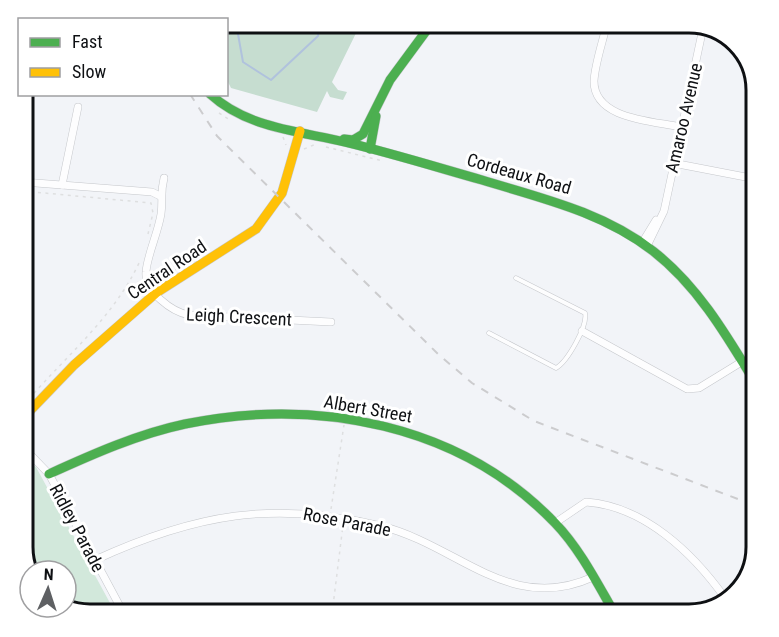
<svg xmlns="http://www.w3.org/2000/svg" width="779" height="637" viewBox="0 0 779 637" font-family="'Roboto Condensed',sans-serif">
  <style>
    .green { fill: #d2e8db }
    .forest { fill: #c6ddd0 }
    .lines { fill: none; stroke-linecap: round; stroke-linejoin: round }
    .stream { stroke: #b0c2dd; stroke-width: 2 }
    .lane-casing { stroke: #c5c7cb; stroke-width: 5 }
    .street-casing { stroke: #c5c7cb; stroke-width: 8 }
    .fast-casing { stroke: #c5c7cb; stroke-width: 10 }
    .slow-casing { stroke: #c5c7cb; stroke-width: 10 }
    .path { stroke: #dedfe0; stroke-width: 1.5; stroke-dasharray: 3 4.5; stroke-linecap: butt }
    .lane { stroke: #fdfdfe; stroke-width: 4 }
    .street { stroke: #fdfdfe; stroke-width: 7 }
    .fast { stroke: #4caf50; stroke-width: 9 }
    .slow { stroke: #ffc107; stroke-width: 9 }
    .rail { stroke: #ccccce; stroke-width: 2; stroke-dasharray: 8 8; stroke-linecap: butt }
    .labels { text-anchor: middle; stroke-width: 6; stroke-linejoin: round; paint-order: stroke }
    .street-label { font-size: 18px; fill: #0e1013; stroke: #fff }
    .rim { fill: none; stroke: #0e1013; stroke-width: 3 }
  </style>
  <rect width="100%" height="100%" fill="#f2f4f8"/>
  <path class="green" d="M23,457L36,467L116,614H90L66,606V571H33L23,551Z"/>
  <path class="forest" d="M227,23H361L332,82L338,90L347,92L343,100L330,97L327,91L317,112L231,88L227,80Z"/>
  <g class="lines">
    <path class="stream" d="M236,23L243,62L271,80L318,36L320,23"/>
    <defs>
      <path id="lane" d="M489,333L556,368C567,362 588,326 585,313L516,278"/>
      <g id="street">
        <path d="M606,27C602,44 595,64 594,81C594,120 654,121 681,127"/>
        <path d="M673,163L756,179"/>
        <path d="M164,178C160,194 163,200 161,214C158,233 147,256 146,272C144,291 172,312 189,315L331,322"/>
        <path d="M23,182L152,192L160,196"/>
        <path d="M62,185L78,107"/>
        <path d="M642,243L656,220"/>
        <path d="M647,246L664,211L703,28"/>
        <path d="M582,331L687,389L699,388L743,361"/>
        <path d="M23,447L49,474L124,614"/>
        <path d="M555,523L586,502C644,506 693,553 725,598"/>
        <path d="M95,560C195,514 274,500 381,526C458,545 510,615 593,577"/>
      </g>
      <g id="fast">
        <path d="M210,94C247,128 298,131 345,142C391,153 436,167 482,180C541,198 603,212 653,251C698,286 727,336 756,384"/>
        <path d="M344,139L353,140L363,134L390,80L432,23"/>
        <path d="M370,149L376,116"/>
        <path d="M49,474C93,454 138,434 185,424C317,397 460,424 555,523C580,549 597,583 615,614"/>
      </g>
      <path id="slow" d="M23,418L74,365L156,293L256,229L282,193L300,131"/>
    </defs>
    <use href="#lane" class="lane-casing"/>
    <use href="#street" class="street-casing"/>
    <use href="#fast" class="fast-casing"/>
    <use href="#slow" class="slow-casing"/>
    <g class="path">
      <path d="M399,26L402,31"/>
      <path d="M219,113L230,120"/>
      <path d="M283,137L286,145"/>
      <path d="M326,147L383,161"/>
      <path d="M304,149L316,144"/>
      <path d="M23,191L151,203L153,213L148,234"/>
      <path d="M153,277L165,276L189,262"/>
      <path d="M130,284L140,282"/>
      <path d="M753,392L756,398"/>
      <path d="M29,399C68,354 114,317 140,261"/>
      <path d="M331,509L344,425"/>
      <path d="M332,614L343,525"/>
    </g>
    <use href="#lane" class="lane"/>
    <use href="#street" class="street"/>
    <use href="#fast" class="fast"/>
    <use href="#slow" class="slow"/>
    <path class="rail" d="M190,94L217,136L438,354L472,383L534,421L756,506"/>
  </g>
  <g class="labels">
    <g class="street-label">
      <text transform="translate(684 118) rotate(-77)" y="6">Amaroo Avenue</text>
      <text transform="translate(519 174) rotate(16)" y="6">Cordeaux Road</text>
      <text transform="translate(167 270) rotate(-34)" y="6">Central Road</text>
      <text transform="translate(239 317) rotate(3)" y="6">Leigh Crescent</text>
      <text transform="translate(368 409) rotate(10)" y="6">Albert Street</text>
      <text transform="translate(347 522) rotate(11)" y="6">Rose Parade</text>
      <text transform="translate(77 528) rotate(62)" y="6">Ridley Parade</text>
    </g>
  </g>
  <path d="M0 0H779V637H0ZM90 33H689A57 57 0 0 1 746 90V547A57 57 0 0 1 689 604H90A57 57 0 0 1 33 547V90A57 57 0 0 1 90 33Z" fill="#fff" fill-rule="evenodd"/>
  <path class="rim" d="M90 33H689A57 57 0 0 1 746 90V547A57 57 0 0 1 689 604H90A57 57 0 0 1 33 547V90A57 57 0 0 1 90 33Z"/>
  <rect x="18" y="18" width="210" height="78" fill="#ffffff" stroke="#9f9fa1" stroke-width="1.5"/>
  <rect x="30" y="38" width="30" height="9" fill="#4caf50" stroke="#9f9fa1" stroke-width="1.5"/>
  <text x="72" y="48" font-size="18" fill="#0e1013">Fast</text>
  <rect x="30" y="68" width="30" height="9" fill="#ffc107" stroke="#9f9fa1" stroke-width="1.5"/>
  <text x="72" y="78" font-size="18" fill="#0e1013">Slow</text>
  <g transform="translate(48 589) rotate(3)"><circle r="28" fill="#ffffff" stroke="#9f9fa1" stroke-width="1.5"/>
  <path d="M0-4.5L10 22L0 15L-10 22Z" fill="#5e6063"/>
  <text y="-9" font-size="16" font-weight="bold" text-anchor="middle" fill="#0e1013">N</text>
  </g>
</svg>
